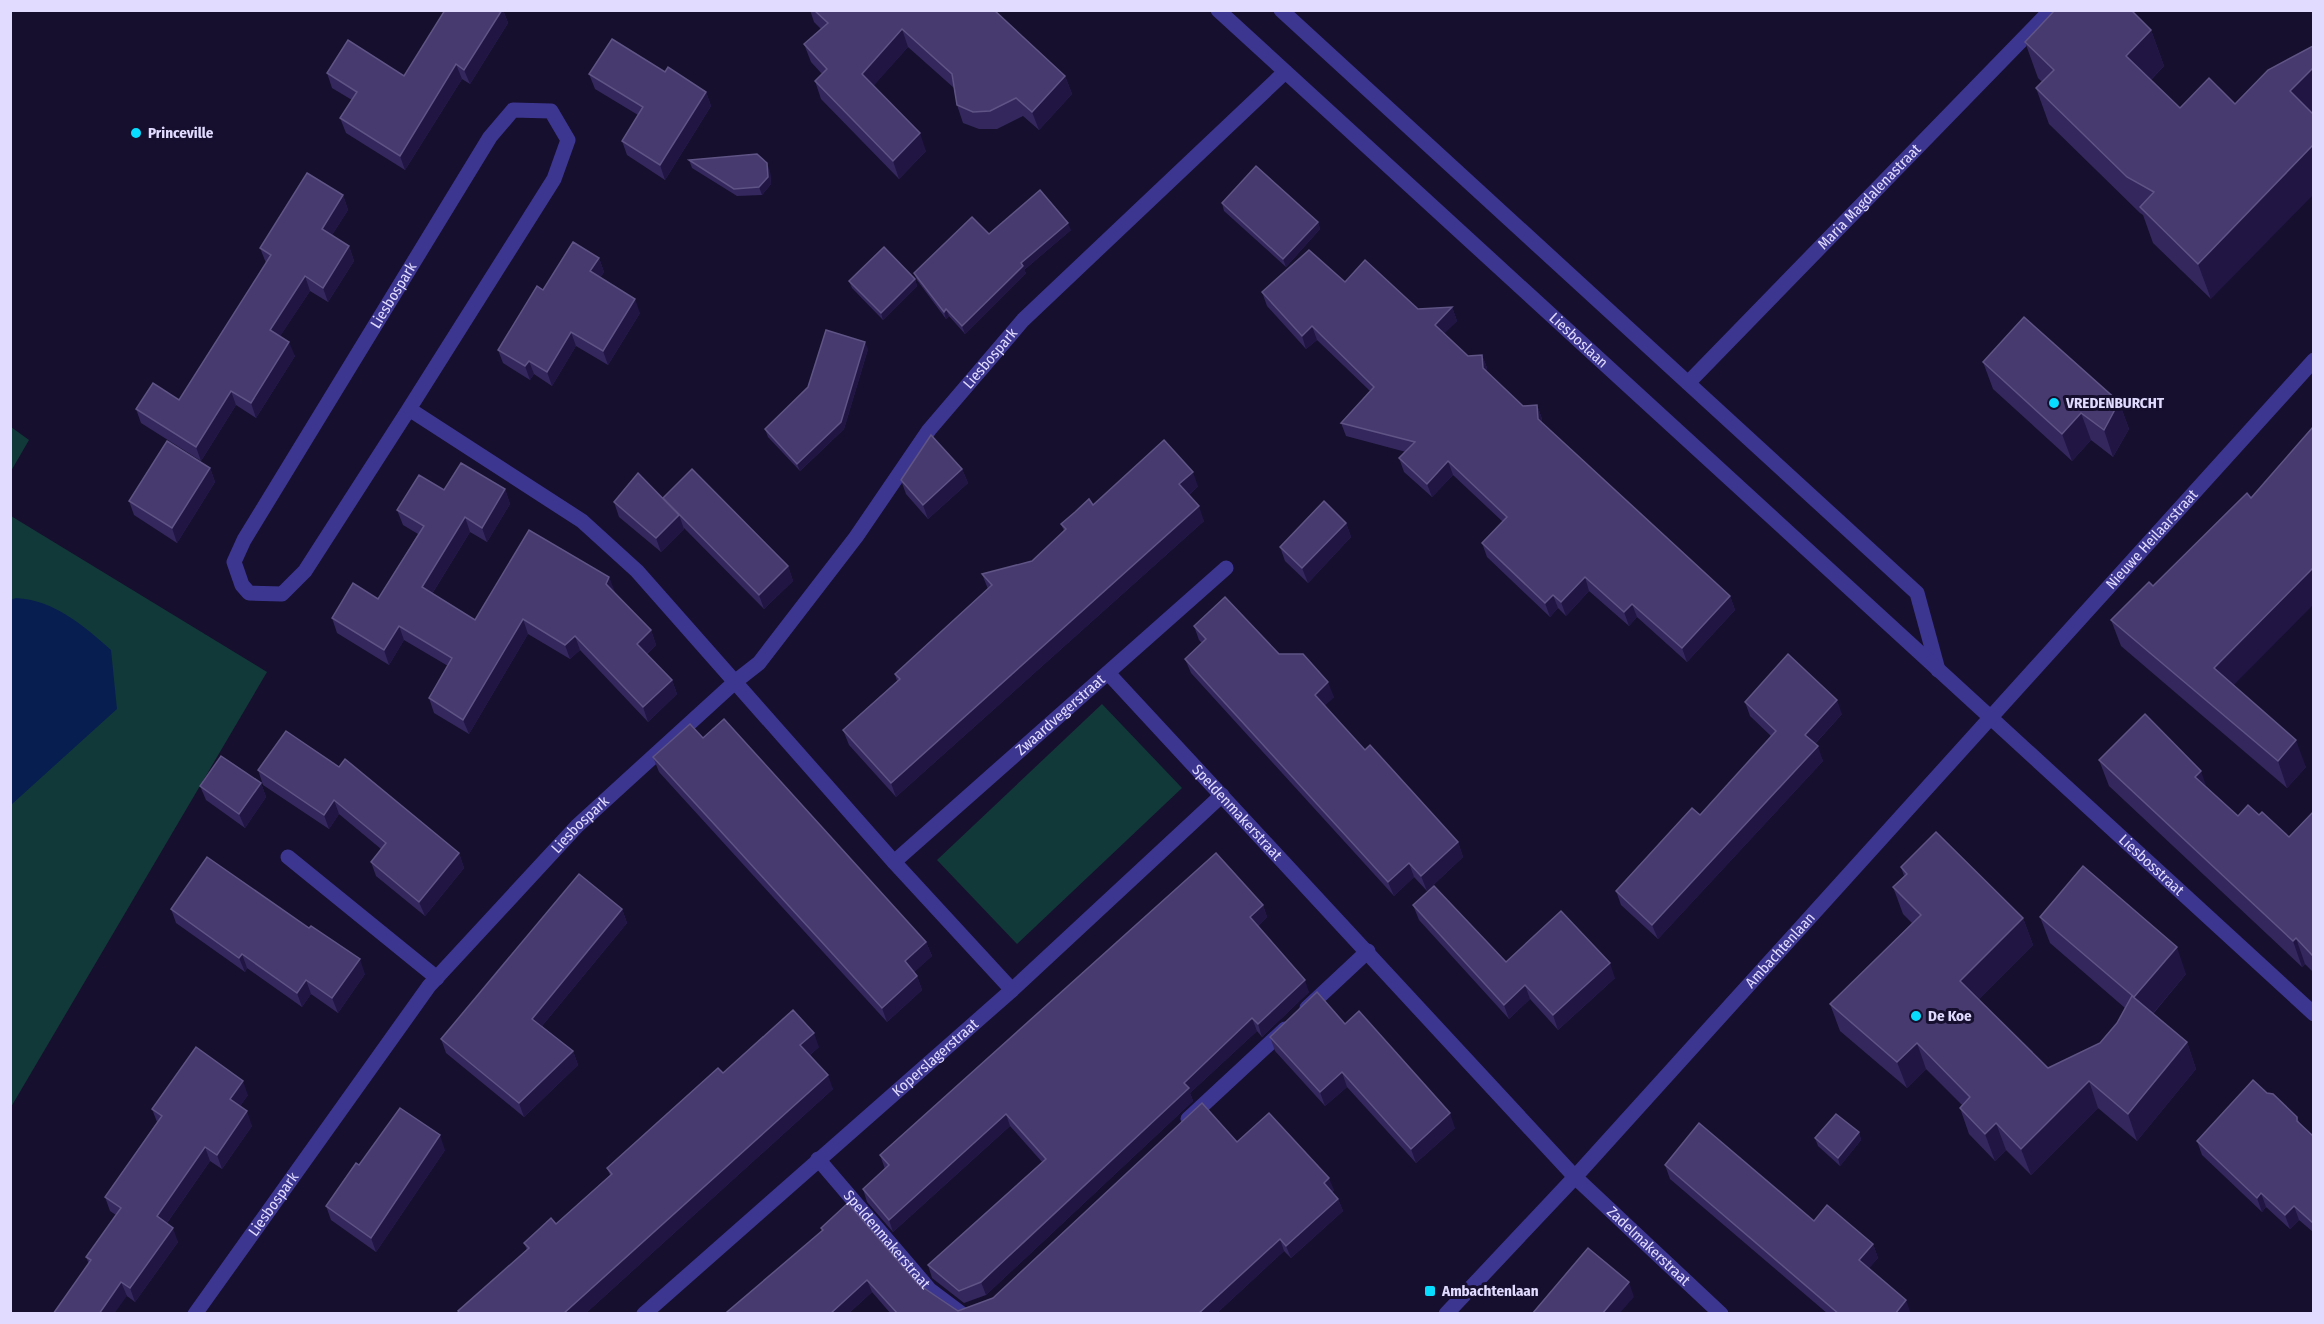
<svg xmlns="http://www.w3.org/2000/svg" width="2324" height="1324" viewBox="0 0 2324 1324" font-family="'Fira Sans Condensed',sans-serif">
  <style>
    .green { fill: #123939 }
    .water { fill: #061e50 }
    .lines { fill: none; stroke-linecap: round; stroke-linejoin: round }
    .minor { stroke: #3d3691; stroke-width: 15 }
    .tertiary { stroke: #3d3691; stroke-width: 15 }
    .wall { fill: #34275d }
    .shaded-wall { fill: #201543 }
    .building { fill: #473a6f; stroke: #5f5485; stroke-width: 1.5 }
    .poi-dot { fill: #08ddff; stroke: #160f2e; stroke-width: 2 }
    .labels { text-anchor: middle; stroke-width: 6; stroke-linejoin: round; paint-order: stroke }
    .poi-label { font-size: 15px; font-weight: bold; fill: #e1dcff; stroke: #160f2e; text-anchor: start }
    .street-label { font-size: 15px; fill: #e1dcff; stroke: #160f2e }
  </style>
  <rect width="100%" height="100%" fill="#160f2e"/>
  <g class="green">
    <path d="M11,427L29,440L11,471Z"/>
    <path d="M11,516L267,672L11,1107Z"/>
    <path d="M1102,704L1182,788L1017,944L937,860Z"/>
  </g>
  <path class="water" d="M16,598C54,600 84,626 111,650L117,709L11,805L10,600Z"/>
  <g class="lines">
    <g class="minor">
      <path d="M1281,10L1917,593L1938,670"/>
      <path id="s1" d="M1688,383L2051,10"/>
      <path id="s2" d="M409,409L305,571L282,594L249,593L242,585L234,562L244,540L490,137L513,110L551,111L568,140L554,179L409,409L582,521L637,571L894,862L1012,990"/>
      <path id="s3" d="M1108,673L1575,1177L1721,1314"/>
      <path id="s4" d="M1990,717L2314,1014"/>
      <path d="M288,857L437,978"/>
      <path id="s5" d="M894,862L1226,568"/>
      <path d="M1307,1008L1368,951"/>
      <path d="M1188,1119L1285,1029"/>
      <path id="s6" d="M818,1159L930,1290L962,1314"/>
      <path id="s7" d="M195,1314L429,986L577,826L736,681L759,663L856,537L929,430L1023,320L1285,72"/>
      <path id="s8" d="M644,1314L1012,990L1222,795"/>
    </g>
    <g class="tertiary">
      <path id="s9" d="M1218,10L1990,717"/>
      <path id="s10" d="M1446,1314L1575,1177L2314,360"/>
    </g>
  </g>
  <g class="wall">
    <path d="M445,10H503L508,23L470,84L462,79L405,170L346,133L340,118L352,100L332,88L327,73L404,76Z"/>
    <path d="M810,10H994L1065,76L1072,94L1039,130L1023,116L997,129H979L963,123L957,105L954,88L908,47L873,86L926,151L899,179L821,99L815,81L822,74L811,62L804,44L821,29L814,22Z"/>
    <path d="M2151,30L2164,66L2151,80L2211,299L2153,243L2143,215L2140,213L2049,124L2036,88L2042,82L2038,78L2025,42Z"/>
    <path d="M665,72L706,92L711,106L665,180L627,155L622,141L638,115L595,89L589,74Z"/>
    <path d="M689,160L770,171L771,184L762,195L737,196L692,168Z"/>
    <path d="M343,195L348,210L332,235L349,246L354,261L328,302L310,291L280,336L295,356L256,418L236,405L201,461L141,423L136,409L179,400L266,263L260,248Z"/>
    <path d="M1222,203L1318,222L1320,229L1286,267L1224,211Z"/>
    <path d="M1071,230L1024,270L1026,273L965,334L949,316L946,319L917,280L914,273L989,234Z"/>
    <path d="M599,258L604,272L600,278L640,313L608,365L576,346L552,386L534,374L530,380L503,363L498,350L543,290Z"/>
    <path d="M915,279L917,286L883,320L852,288L849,281Z"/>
    <path d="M1345,282L1418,309L1452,307L1457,321L1444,333L1468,356L1482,355L1487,368V372L1523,406L1537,405L1542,419V423L1730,596L1735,610L1687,662L1637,617L1629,626L1589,591L1566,616L1558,608L1550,617L1487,557L1482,543L1503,522L1453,475L1432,497L1404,472L1399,458L1406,452L1346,436L1341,423L1370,391L1317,340L1306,349L1267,306L1262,292Z"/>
    <path d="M868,349L844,429L800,471L768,437L765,429Z"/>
    <path d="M1983,362L2119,402L2129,429L2113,457L2091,440L2072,461L1993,389Z"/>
    <path d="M210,468L215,482L177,543L134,515L129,501Z"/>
    <path d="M962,469L968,483L928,519L906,494L901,480Z"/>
    <path d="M1198,486L1189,495L1204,521L896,797L849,745L843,730L897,681L895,674L988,589L982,574L1032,561L1064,531L1061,524L1093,505Z"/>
    <path d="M505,489L510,504L487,542L470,532L432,594L475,620L609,577L614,592L651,630L656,645L647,654L672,680L677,694L648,722L580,650L570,659L528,634L469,734L434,713L429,698L448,666L404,640L389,665L337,633L332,618L378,599L418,534L403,525L397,510L444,490Z"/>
    <path d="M664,499L788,566L793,581L764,609L684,528V529L661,552L619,517L614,502Z"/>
    <path d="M1346,523L1351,537L1308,583L1285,561L1280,547Z"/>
    <path d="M2111,620L2234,685L2306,767L2287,788L2121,646Z"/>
    <path d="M1194,626L1279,654L1334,697L1324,706L1365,750L1458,842L1463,857L1427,891L1414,877L1394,896L1191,673L1185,659L1202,643L1199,640Z"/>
    <path d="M1745,702L1842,714L1815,744L1823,761L1658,939L1621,905L1616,891L1700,815L1772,737L1750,716Z"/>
    <path d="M286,731L459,853L464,868L425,916L376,876L371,862L381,849L339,814L329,829L263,785L258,770Z"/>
    <path d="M703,738L926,942L932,956L914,972L917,976L922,990L887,1022L659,772L653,757Z"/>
    <path d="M2099,760L2207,787L2238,816L2259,815L2289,837L2313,812V972L2305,964L2302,967L2109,786Z"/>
    <path d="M261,783L266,797L245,828L206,800L200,786Z"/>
    <path d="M1901,867L2023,918L2033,945L1978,1000L2048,1068L2100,1043L2117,1023L2125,1008L2050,943L2040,917L2186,974L2153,1014L2187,1042L2196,1069L2137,1141L2098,1108L2031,1175L2006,1150L1995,1161L1969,1134L1960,1108L1962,1105L1926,1069L1907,1088L1840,1031L1830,1004L1912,923L1903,914L1893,887L1904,876Z"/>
    <path d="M1263,905L1267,917L1258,926L1309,992L1262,1037L1257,1031L1190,1093L1193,1101L986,1295L964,1303L932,1278L928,1265L1042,1162L1010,1126L893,1232L867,1202L863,1189L885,1169L880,1155Z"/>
    <path d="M1413,905L1506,962L1615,978L1558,1030L1530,999L1509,1019L1419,920Z"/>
    <path d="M171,909L365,974L338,1013L311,994L302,1007L247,968L245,972L176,923Z"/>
    <path d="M622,909L627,923L542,1026L573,1051L578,1065L524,1117L446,1053L441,1039Z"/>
    <path d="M1345,1024L1455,1128L1416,1163L1347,1087L1325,1106L1275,1051L1270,1037Z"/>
    <path d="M819,1047L810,1055L833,1089L585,1314H459L458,1311L527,1250L524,1243L556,1224L610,1175L607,1168L723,1073Z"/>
    <path d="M2267,1093L2297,1117L2300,1124L2313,1136V1232L2299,1220L2290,1229L2266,1207L2262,1212L2202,1155L2197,1141Z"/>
    <path d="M248,1095L240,1106L252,1126L222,1169L210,1161L167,1223L178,1242L135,1302L127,1296L89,1264L86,1257L116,1215L110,1211L105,1197L157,1122L152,1109Z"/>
    <path d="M1859,1132L1861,1140L1840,1166L1818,1146L1815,1138Z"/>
    <path d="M1237,1142L1334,1190L1332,1192L1338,1199L1343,1211L1291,1258L1284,1251L1216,1314H891L872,1292L848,1314H728L727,1312L822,1231L821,1228L918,1284L958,1311L993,1298Z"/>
    <path d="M445,1150L376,1252L331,1220L326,1206L359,1165Z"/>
    <path d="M1665,1165L1873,1244L1878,1258L1869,1268L1911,1314H1828L1670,1179Z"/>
  </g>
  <g class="shaded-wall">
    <path d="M502,10H503L508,23L470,84L464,70Z"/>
    <path d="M902,29L908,47L868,92L862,74Z"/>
    <path d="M2151,30L2164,66L2139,92L2126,56Z"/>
    <path d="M456,64L462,79L405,170L400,156Z"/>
    <path d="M2313,68V117L2290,91Z"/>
    <path d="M1065,76L1072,94L1039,130L1032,112Z"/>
    <path d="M706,92L711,106L665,180L660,165Z"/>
    <path d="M920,133L926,151L899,179L893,161Z"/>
    <path d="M2313,145V195L2211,299L2198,264Z"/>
    <path d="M767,163L770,171L771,184L762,195L759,187Z"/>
    <path d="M343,195L348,210L327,243L322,229Z"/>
    <path d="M1318,222L1320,229L1286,267L1283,259Z"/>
    <path d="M1068,223L1071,230L1024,270L1026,273L965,334L962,326L1021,263Z"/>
    <path d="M349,246L354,261L328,302L323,288Z"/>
    <path d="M599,258L604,272L595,285L590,271Z"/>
    <path d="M305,276L310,291L275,344L270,330Z"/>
    <path d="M915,279L917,286L883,320L881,313Z"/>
    <path d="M635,299L640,313L608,365L603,351Z"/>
    <path d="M1452,307L1457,321L1440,338L1435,325Z"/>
    <path d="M946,309L949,316L946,319L944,312Z"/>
    <path d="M1312,326L1317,340L1306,349L1302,336Z"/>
    <path d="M571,332L576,346L552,386L547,372Z"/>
    <path d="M289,342L295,356L256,418L251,403Z"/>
    <path d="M865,342L868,349L844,429L800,471L797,464Z"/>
    <path d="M1482,355L1487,368L1488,382L1483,368Z"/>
    <path d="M529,361L534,374L530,380L525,366Z"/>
    <path d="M231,391L236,405L201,461L196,447Z"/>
    <path d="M2119,402L2129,429L2113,457L2104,430Z"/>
    <path d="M1537,405L1542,419L1543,433L1538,419Z"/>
    <path d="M2081,413L2091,440L2072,461L2062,434Z"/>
    <path d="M1448,461L1453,475L1432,497L1427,484Z"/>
    <path d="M210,468L215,482L177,543L172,528Z"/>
    <path d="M962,469L968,483L928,519L923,505Z"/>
    <path d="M1193,472L1198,486L1185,498L1179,484Z"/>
    <path d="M505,489L510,504L487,542L482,528Z"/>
    <path d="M1199,506L1204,521L896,797L891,783Z"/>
    <path d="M679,515L684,529L661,552L656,538Z"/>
    <path d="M465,517L470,532L427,602L422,587Z"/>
    <path d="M1346,523L1351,537L1308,583L1302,568Z"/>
    <path d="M788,566L793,581L764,609L759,595Z"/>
    <path d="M2313,568V605L2224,695L2214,668Z"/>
    <path d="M609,577L615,592L611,598L606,584Z"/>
    <path d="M1585,577L1589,591L1566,616L1561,602Z"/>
    <path d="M1553,595L1558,608L1550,617L1545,603Z"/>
    <path d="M1730,596L1735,610L1687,662L1682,648Z"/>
    <path d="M1632,604L1637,617L1629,626L1624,612Z"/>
    <path d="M523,619L528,634L469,734L463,720Z"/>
    <path d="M399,626L404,640L389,665L384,650Z"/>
    <path d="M651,630L656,645L642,658L637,644Z"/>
    <path d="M575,636L580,650L570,659L565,645Z"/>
    <path d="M672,680L677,694L648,722L643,707Z"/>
    <path d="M1328,682L1334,697L1320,710L1315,695Z"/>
    <path d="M1837,700L1842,714L1810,749L1805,735Z"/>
    <path d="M2296,740L2306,767L2287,788L2278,761Z"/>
    <path d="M1818,746L1823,761L1658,939L1652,925Z"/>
    <path d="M2201,771L2210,797L2195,777Z"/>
    <path d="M261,783L266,797L245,828L239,814Z"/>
    <path d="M334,800L339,814L329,829L324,815Z"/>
    <path d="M1458,842L1463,857L1427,891L1421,876Z"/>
    <path d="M459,853L464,868L425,916L419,902Z"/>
    <path d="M1409,863L1414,877L1394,896L1388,882Z"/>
    <path d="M1263,905L1267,917L1255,929L1250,917Z"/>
    <path d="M622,909L627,923L537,1032L532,1019Z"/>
    <path d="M2023,918L2033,945L1970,1008L1960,981Z"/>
    <path d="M2296,938L2305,964L2302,967L2293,941Z"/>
    <path d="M926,942L932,956L910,976L905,961Z"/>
    <path d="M2177,947L2186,974L2144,1024L2134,997Z"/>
    <path d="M242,954L247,968L245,972L239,958Z"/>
    <path d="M360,959L365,974L338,1013L332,998Z"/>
    <path d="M1610,963L1615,978L1558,1030L1553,1015Z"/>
    <path d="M917,976L922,990L887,1022L882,1008Z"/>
    <path d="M306,980L311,994L302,1007L297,993Z"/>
    <path d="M1305,980L1309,992L1262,1037L1258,1024Z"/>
    <path d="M1525,985L1530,999L1509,1019L1504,1005Z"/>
    <path d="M1252,1018L1257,1031L1190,1093L1193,1101L986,1295L981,1282L1184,1083Z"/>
    <path d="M814,1033L819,1047L805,1059L800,1045Z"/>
    <path d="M2187,1042L2196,1069L2137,1141L2128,1114Z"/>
    <path d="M1917,1043L1926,1069L1907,1088L1897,1062Z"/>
    <path d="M573,1051L578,1065L524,1117L519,1103Z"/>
    <path d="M1342,1072L1347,1087L1325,1106L1320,1092Z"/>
    <path d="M828,1075L833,1089L585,1314H563Z"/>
    <path d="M243,1081L248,1095L235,1113L230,1099Z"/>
    <path d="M2089,1081L2098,1108L2031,1175L2021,1149Z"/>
    <path d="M247,1111L252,1126L222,1169L217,1155Z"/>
    <path d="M1450,1113L1455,1128L1416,1163L1411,1149Z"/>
    <path d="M1006,1114L1010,1126L893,1232L889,1220Z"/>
    <path d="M1996,1123L2006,1150L1995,1161L1985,1134Z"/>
    <path d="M1859,1132L1861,1140L1840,1166L1838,1158Z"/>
    <path d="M440,1135L445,1150L376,1252L371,1238Z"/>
    <path d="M205,1147L210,1161L162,1230L157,1216Z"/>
    <path d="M1329,1178L1334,1190L1329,1195L1324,1183Z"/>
    <path d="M2261,1193L2266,1207L2262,1212L2257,1198Z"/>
    <path d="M1338,1199L1343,1211L1291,1258L1286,1246Z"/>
    <path d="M2294,1206L2299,1220L2290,1229L2285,1215Z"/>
    <path d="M173,1228L178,1242L135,1302L130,1288Z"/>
    <path d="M1280,1239L1284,1251L1216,1314H1198Z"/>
    <path d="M1873,1244L1878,1258L1864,1274L1859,1260Z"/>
    <path d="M867,1280L872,1292L848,1314H830Z"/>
    <path d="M121,1282L127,1296L114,1314H99Z"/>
    <path d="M1629,1282L1634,1297L1619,1314H1602Z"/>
    <path d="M1906,1300L1911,1314H1895Z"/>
  </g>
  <g class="building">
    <path d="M445,10H502L464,70L456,64L400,156L340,118L357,92L327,73L348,40L404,76Z"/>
    <path d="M814,10H994L1065,76L1032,112L1016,98L990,111L973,112L957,105L952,74L902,29L862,74L920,133L893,161L815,81L827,69L804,44L828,23Z"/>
    <path d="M2055,10H2131L2151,30L2126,56L2180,108L2209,78L2235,104L2268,70L2313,46V68L2290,91L2313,114V145L2198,264L2140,207L2154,192L2127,177L2036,88L2054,70L2025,42Z"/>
    <path d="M612,39L665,72L668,67L706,92L660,165L622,141L643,107L589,74Z"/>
    <path d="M757,154L767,163L768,177L759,187L734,189L689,160Z"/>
    <path d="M1256,166L1318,222L1283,259L1222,203Z"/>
    <path d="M307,173L343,195L322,229L349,246L323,288L305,276L270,330L289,342L251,403L231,391L196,447L136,409L153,383L179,400L271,255L260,248Z"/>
    <path d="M1040,190L1068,223L1021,263L1023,266L962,326L946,309L944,312L914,273L972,217L989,234Z"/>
    <path d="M573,242L599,258L590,271L635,299L603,351L571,332L547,372L529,361L525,366L498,350L537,286L543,290Z"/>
    <path d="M884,247L915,279L881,313L849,281Z"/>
    <path d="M1309,250L1345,282L1365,260L1418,309L1452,307L1435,325L1468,356L1482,355L1483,368L1523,406L1537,405L1538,419L1730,596L1682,648L1632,604L1624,612L1585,577L1561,602L1553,595L1545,603L1482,543L1507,517L1448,461L1427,484L1399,458L1415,442L1341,423L1374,387L1312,326L1302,336L1262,292Z"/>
    <path d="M2024,317L2119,402L2104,430L2081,413L2062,434L1983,362Z"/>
    <path d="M826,330L865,342L841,422L797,464L765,429L808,387Z"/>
    <path d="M2313,427V568L2214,668L2296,740L2278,761L2111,620L2149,582L2153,586L2247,493L2251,498Z"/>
    <path d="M931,435L962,469L923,505L901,480Z"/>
    <path d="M1164,440L1193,472L1179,484L1199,506L891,783L843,730L900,679L895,674L992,585L982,574L1032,561L1066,529L1061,524L1075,512L1089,499L1093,505Z"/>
    <path d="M167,441L210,468L172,528L129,501Z"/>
    <path d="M461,463L505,489L482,528L465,517L422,587L475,620L529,530L609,577L606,584L651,630L637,644L672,680L643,707L575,636L565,645L523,619L463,720L429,698L452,658L399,626L384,650L332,618L353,583L378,599L424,526L397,510L419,475L444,490Z"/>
    <path d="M692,469L788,566L759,595L663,498Z"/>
    <path d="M638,473L679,515L656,538L614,502Z"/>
    <path d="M1324,501L1346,523L1302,568L1280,547Z"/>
    <path d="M1225,597L1279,654H1303L1328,682L1315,695L1365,750L1370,745L1458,842L1421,876L1409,863L1388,882L1185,659L1206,639L1194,626Z"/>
    <path d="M1788,654L1837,700L1805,735L1818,746L1652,925L1616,891L1692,808L1700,815L1776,731L1745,702Z"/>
    <path d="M2145,714L2201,771L2195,777L2238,816L2248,805L2259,815L2262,812L2289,837L2313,812V956L2296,938L2293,941L2099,760Z"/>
    <path d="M724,719L926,942L905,961L917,976L882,1008L653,757L690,724L703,738Z"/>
    <path d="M286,731L339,767L345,759L459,853L419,902L371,862L386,843L334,800L324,815L258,770Z"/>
    <path d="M221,756L261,783L239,814L200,786Z"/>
    <path d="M1936,832L2023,918L1960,981L2048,1068L2100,1043L2117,1023L2132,996L2187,1042L2128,1114L2089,1081L2021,1149L1996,1123L1985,1134L1960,1108L1970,1097L1917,1043L1897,1062L1830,1004L1921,915L1893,887L1907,874L1901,867Z"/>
    <path d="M1216,853L1263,905L1250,917L1305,980L1258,1024L1252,1018L1184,1083L1189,1088L981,1282L959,1291L928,1265L1046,1159L1006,1114L889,1220L863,1189L889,1165L880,1155Z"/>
    <path d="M207,857L309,928L311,926L360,959L332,998L306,980L297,993L242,954L239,958L171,909Z"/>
    <path d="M2083,866L2177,947L2134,997L2040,917Z"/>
    <path d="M579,874L622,909L532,1019L573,1051L519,1103L441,1039Z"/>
    <path d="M1434,886L1506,962L1561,911L1610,963L1553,1015L1525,985L1504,1005L1413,905Z"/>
    <path d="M1317,992L1345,1024L1359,1011L1450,1113L1411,1149L1342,1072L1320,1092L1270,1037Z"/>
    <path d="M793,1010L814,1033L800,1045L828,1075L563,1314H460L458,1311L529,1248L524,1243L537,1231L551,1218L556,1224L612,1174L607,1168L718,1068L723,1073Z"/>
    <path d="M196,1047L243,1081L230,1099L247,1111L217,1155L205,1147L157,1216L173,1228L130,1288L121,1282L99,1314H53L91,1260L86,1257L121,1208L105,1197L162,1116L152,1109Z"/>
    <path d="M2253,1080L2267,1093L2273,1094L2297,1117V1121L2313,1136V1223L2294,1206L2285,1215L2261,1193L2257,1198L2197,1141Z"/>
    <path d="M1202,1103L1237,1142L1269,1113L1329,1178L1324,1183L1338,1199L1286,1246L1280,1239L1198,1314H898L867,1280L830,1314H728L727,1312L823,1230L821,1228L848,1203L918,1284L958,1311L993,1298Z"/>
    <path d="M400,1108L440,1135L371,1238L326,1206L356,1163L359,1165Z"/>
    <path d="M1836,1114L1859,1132L1838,1158L1815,1138Z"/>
    <path d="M1699,1123L1814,1221L1827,1205L1873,1244L1859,1260L1906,1300L1895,1314H1839L1665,1165Z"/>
    <path d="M1588,1248L1629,1282L1602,1314H1532Z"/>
  </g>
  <g class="poi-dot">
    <circle cx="136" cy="133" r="6"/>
    <circle cx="2054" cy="403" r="6"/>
    <circle cx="1916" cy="1016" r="6"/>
    <rect x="1424" y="1285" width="12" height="12" rx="3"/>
  </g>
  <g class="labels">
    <g class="poi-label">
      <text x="148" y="138">Princeville</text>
      <text x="2066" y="408">VREDENBURCHT</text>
      <text x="1928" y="1021">De Koe</text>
      <text x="1442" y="1296">Ambachtenlaan</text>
    </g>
    <g class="street-label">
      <text dy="5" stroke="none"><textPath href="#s1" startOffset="260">Maria Magdalenastraat</textPath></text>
      <text dy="5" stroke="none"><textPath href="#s2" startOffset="604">Liesbospark</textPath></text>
      <text dy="5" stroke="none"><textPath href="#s9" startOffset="489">Liesboslaan</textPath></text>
      <text dy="5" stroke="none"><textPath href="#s7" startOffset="1248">Liesbospark</textPath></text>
      <text dy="5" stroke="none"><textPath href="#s10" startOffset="1048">Nieuwe Heilaarstraat</textPath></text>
      <text dy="5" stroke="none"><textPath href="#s5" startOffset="222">Zwaardvegerstraat</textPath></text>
      <text dy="5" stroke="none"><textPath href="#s3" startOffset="190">Speldenmakerstraat</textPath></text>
      <text dy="5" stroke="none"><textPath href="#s7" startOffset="624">Liesbospark</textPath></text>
      <text dy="5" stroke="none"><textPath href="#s4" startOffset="219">Liesbosstraat</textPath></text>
      <text dy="5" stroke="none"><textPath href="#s10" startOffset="494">Ambachtenlaan</textPath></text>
      <text dy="5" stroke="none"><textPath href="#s8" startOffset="388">Koperslagerstraat</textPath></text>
      <text dy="5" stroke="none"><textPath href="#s7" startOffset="135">Liesbospark</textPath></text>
      <text dy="5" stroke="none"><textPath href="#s6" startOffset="106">Speldenmakerstraat</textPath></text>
      <text dy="5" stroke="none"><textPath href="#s3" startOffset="788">Zadelmakerstraat</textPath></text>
    </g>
  </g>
  <rect width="2324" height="1324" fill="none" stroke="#e1dcff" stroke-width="24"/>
</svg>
